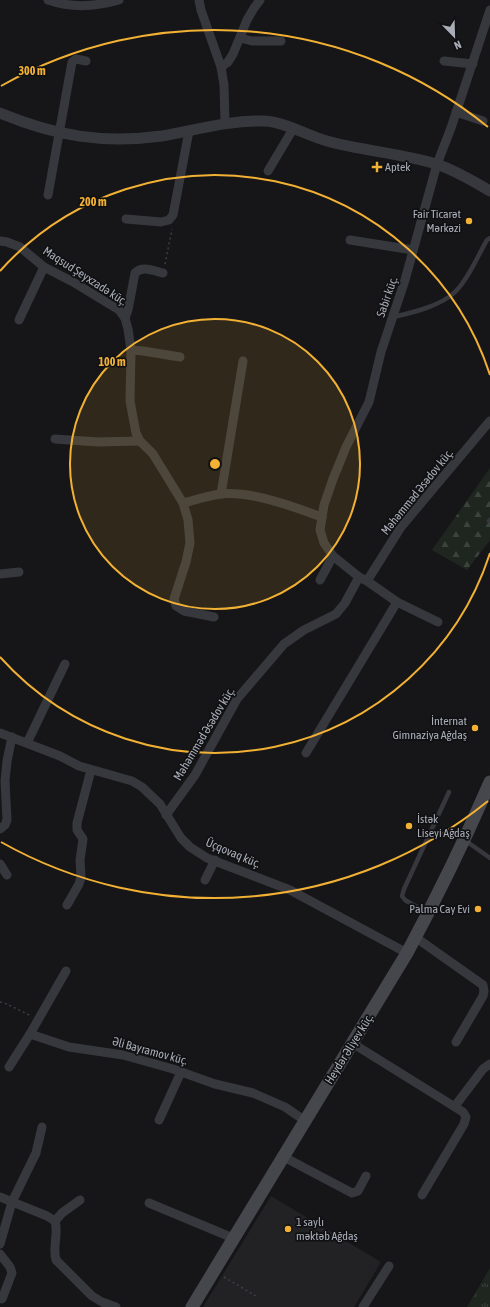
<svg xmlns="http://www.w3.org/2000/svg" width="490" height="1307" viewBox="0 0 490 1307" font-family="'Asap Condensed',sans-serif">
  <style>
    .built { fill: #222225 }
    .forest { fill: url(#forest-firs) }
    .park { fill: url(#park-tufts) }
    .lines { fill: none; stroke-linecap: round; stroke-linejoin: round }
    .path { stroke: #3d3f44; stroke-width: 1.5; stroke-dasharray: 2 3; stroke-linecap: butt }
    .service { stroke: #37383d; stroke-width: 4.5 }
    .minor { stroke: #37383d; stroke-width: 9 }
    .tertiary { stroke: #37383d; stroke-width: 11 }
    .secondary { stroke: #45474d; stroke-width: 13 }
    .ring { fill: none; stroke: #f2b134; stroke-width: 2 }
    .poi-dot { fill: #f2b134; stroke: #111113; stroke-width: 1.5 }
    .labels { text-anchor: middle; stroke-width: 3.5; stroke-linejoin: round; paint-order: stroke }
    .poi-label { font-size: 12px; fill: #a8adb8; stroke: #111113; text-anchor: start }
    .street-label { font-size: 12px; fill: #a8adb8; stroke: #111113 }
    .centre { fill: #f2b134; stroke: #111113; stroke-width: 2 }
    .ring-label { font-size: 12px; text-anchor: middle; font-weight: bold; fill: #f2b134; stroke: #111113; stroke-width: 3.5; stroke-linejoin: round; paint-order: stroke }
  </style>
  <defs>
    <pattern id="forest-firs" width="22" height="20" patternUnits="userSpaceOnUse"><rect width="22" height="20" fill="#1e261f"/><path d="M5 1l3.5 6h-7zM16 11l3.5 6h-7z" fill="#3c433d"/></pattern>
    <pattern id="park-tufts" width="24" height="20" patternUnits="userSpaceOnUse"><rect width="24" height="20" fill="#1e261f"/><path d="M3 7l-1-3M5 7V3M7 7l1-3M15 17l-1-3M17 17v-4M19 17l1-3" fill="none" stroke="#3c433d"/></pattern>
  </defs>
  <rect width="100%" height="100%" fill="#161618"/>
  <path class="built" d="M271,1196L381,1262L354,1307H203Z"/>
  <path class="forest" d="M490,468V540L467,570L432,550Z"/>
  <path class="park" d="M490,1268V1307H467Z"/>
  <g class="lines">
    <g class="path">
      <path d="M165,264L172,229"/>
      <path d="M0,1002L7,1004L29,1015"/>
      <path d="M224,1277L256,1296"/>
    </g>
    <g class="service">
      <path d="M393,317C411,313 441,306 455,292C469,278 477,257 487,240L490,238"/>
      <path d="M489,521L490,520"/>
      <path d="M466,841L490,858"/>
      <path d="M427,913L405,900L402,896L404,889L449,792"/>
    </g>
    <g class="minor">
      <path d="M48,0C71,8 95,7 119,0"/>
      <path d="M199,0L201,10L221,67L224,85L225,123"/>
      <path d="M240,38L252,41H281"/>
      <path d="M444,61L473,64"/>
      <path d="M221,67L228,62L233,54L247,20L254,8L260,0"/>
      <path d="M456,112L483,121"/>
      <path d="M268,171L293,129"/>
      <path d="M48,195L72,62L76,59L86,61"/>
      <path d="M126,219L161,222L169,220L173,215L189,131"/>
      <path d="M350,240L413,250"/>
      <path d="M0,241L7,242L20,247L44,267L73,282L119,310L125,318L128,329L131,350L130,401L136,433L140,441L153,454L183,503L188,520L190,543L186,562L174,599L176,606L184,611L214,617"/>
      <path d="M125,318L128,310L135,273C142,265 154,271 163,273"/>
      <path d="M19,320L44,267"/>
      <path d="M131,350L143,351L180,357"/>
      <path d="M55,439L98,442L140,441"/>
      <path d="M221,494L243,361"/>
      <path d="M183,503C195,500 207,496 220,494C253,491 291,506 322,517"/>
      <path d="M0,574L19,572"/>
      <path d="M359,577L333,556L324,543L320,530L324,505L333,479L346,447L369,402L381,352L405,280L437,164L451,128L490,10"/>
      <path d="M320,580L333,556"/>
      <path d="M397,602L438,622"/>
      <path d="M0,733L60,756L79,766L132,781L142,787L160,804L181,838L190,847L207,858L290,890L407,953"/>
      <path d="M27,743L65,664"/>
      <path d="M306,753L397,602L367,581"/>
      <path d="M166,815L195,775L237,699L284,644L304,630L336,614L345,603L359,577L367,581L401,527L490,421"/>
      <path d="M0,829L5,825L7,820L5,781L7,761L12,737"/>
      <path d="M0,864L7,875"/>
      <path d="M205,880L215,860"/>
      <path d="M67,905L79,884L81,877L80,860L83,839L77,830V823L91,770"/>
      <path d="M415,937L483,985L484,991L483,996L456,1042"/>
      <path d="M66,971L30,1034L69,1047L123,1055L173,1069L215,1084L253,1093L285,1107L304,1120"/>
      <path d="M352,1043L463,1112L466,1117L464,1124L422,1195"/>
      <path d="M9,1067L30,1034"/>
      <path d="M455,1106L483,1069L490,1064"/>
      <path d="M159,1120L181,1072"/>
      <path d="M282,1156L352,1193L358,1191L366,1176"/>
      <path d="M0,1197L47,1216L55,1221C59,1234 52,1247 56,1260L92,1296L102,1302L116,1307"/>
      <path d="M149,1203L233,1238"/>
      <path d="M55,1221L62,1213L80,1200"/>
      <path d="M0,1244L12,1202L36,1153L42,1127"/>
      <path d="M0,1254L10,1267L12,1273L2,1299"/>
      <path d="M363,1307L389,1266"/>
    </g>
    <path class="tertiary" d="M0,113C56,136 102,144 162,136C196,130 229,120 264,121C285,122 306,135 327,141C363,151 400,153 436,164C455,170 473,181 490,191"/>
    <path class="secondary" d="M192,1307L407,953C437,897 465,840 490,782"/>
  </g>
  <circle cx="215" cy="464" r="145" fill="#f2b134" fill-opacity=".12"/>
  <g class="ring">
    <circle cx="215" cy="464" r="145"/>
    <path d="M490 553A289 289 0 0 1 0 657M0 271A289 289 0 0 1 490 375"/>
    <path d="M488 801A434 434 0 0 1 1 842M1 86A434 434 0 0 1 488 127"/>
  </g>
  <g class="poi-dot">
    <path d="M375 161h4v4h4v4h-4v4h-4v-4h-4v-4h4z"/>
    <circle cx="469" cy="221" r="4"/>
    <circle cx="475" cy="728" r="4"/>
    <circle cx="409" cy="826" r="4"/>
    <circle cx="478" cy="909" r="4"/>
    <circle cx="288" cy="1229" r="4"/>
  </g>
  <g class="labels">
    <g class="poi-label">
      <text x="385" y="171">Aptek</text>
      <text x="461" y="218" text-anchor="end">Fair Ticarət<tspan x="461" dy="14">Mərkəzi</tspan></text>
      <text x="467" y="725" text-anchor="end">İnternat<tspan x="467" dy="14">Gimnaziya Ağdaş</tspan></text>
      <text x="417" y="823">İstək<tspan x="417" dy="14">Liseyi Ağdaş</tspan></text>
      <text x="470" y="913" text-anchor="end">Palma Cay Evi</text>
      <text x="296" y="1226">1 saylı<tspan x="296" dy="14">məktəb Ağdaş</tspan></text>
    </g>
    <g class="street-label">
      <text transform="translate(85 276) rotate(33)" y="4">Maqsud Şeyxzadə küç.</text>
      <text transform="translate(387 297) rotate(-71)" y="4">Sabir küç.</text>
      <text transform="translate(417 492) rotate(-51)" y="4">Məhəmməd Əsədov küç.</text>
      <text transform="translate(204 734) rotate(-59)" y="4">Məhəmməd Əsədov küç.</text>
      <text transform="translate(233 853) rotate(23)" y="4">Üçqovaq küç.</text>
      <text transform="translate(349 1049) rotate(-58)" y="4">Heydər Əliyev küç.</text>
      <text transform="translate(150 1051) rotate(15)" y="4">Əli Bayramov küç.</text>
    </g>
  </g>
  <circle cx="215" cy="464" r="6" class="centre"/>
  <g class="ring-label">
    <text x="32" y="75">300 m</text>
    <text x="93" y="206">200 m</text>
    <text x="112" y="366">100 m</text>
  </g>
  <g transform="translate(454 36) rotate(157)" stroke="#111113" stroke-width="3" paint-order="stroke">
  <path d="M0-3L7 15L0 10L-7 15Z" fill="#a8adb8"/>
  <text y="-6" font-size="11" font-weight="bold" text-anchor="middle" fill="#a8adb8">N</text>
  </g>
</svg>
